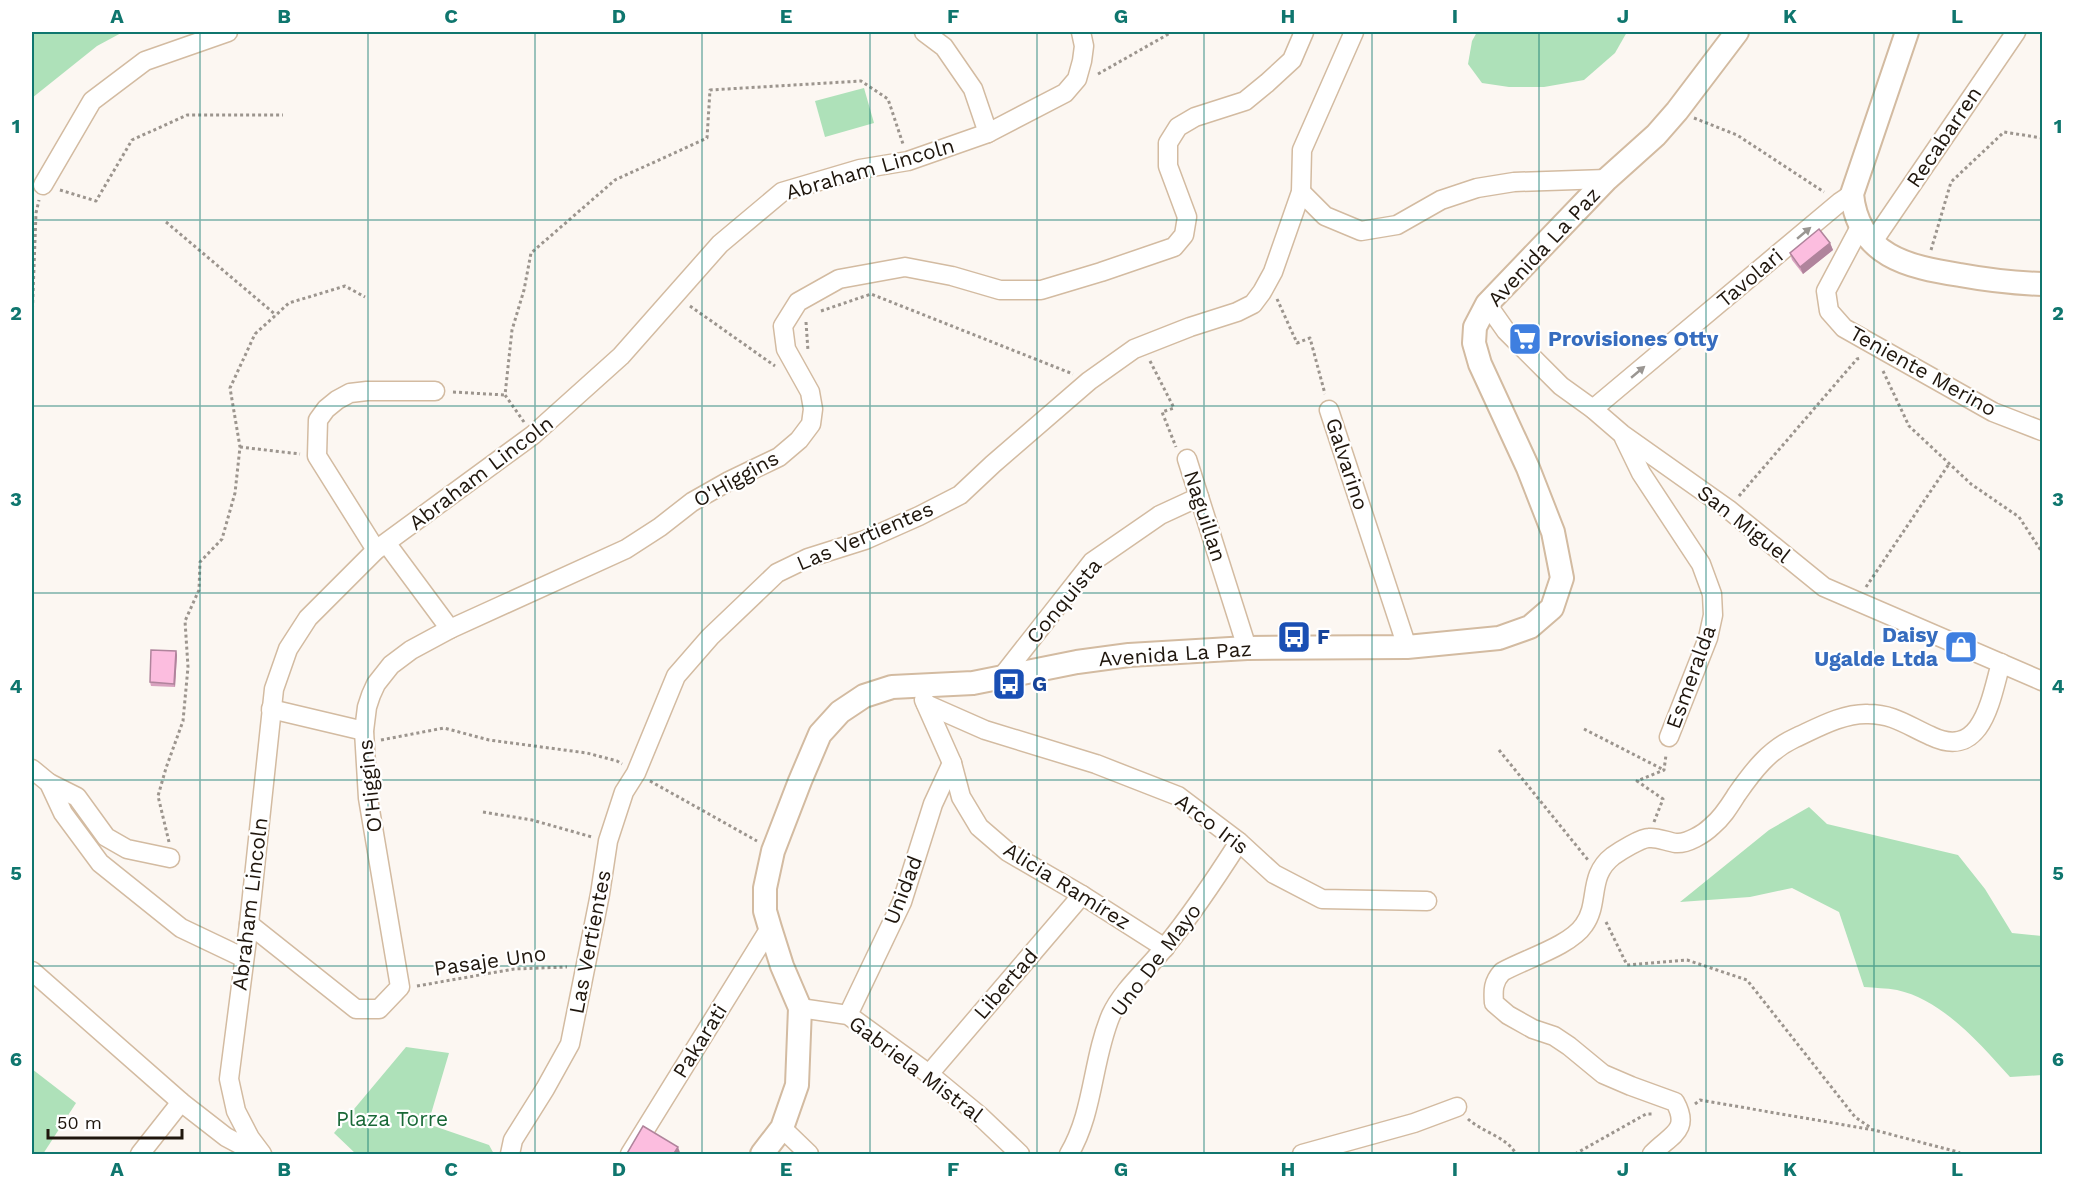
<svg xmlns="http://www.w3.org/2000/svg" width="2074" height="1186" viewBox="0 0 2074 1186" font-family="'Work Sans',sans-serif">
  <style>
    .green { fill: #aee1b9 }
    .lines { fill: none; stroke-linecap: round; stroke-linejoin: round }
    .minor-casing { stroke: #d3bba1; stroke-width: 21 }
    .tertiary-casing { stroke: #d3bba1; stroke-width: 26 }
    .path { stroke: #9c958e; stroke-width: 3; stroke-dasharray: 3 3; stroke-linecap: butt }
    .minor { stroke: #fff; stroke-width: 18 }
    .tertiary { stroke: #fff; stroke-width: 22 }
    .wall { fill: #d9a3c0 }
    .shaded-wall { fill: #b0849c }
    .building { fill: #fcbddf; stroke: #b0849c; stroke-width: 1.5 }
    .oneway { fill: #9a9692 }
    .grid { fill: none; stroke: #0f766e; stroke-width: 1.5; stroke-opacity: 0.55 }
    .labels { text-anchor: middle; stroke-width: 4.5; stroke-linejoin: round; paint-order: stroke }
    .street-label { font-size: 21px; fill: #1f160d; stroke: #fff }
    .shop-label { font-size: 21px; font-weight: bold; fill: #366cbe; stroke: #fff; text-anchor: start }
    .transit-label { font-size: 21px; font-weight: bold; fill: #164399; stroke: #fff; text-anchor: start }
    .park-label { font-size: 21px; fill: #196837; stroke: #fff }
    .neatline { fill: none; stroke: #0f766e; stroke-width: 2 }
    .grid-label { font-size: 20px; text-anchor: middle; font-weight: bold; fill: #0f766e }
  </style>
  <rect width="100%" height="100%" fill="#fcf7f2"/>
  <g class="green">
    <path d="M32,32H123L97,46L32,98Z"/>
    <path d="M1477,32H1627L1615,53L1584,80L1544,87H1509L1482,83L1468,64L1472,41Z"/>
    <path d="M864,88L874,123L825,137L815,101Z"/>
    <path d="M1809,807L1827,824L1958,855L1985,889L2012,933L2042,936V1075L2010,1077C1980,1044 1943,1000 1897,990C1886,988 1875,988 1864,987L1839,912L1792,888L1750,897L1680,902L1769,830Z"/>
    <path d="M406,1047L449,1053L428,1124L489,1145L494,1154H356L334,1133Z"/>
    <path d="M32,1069L76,1103L43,1154H32Z"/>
  </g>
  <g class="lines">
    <defs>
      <g id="minor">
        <path d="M924,32L944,47L973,89L988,133"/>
        <path d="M43,185L92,101L145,61L228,32"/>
        <path d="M1301,192L1325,216L1361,231L1397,225L1441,200L1477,188L1514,182L1607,179"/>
        <path d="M1860,227L1826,291L1829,311L1844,328L1993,412L2042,431"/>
        <path d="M1872,243L2016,32"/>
        <path d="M1487,304L1506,331L1561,386L1593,409L1622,434L1728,509L1824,587L2042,681"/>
        <path d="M1593,409L1840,202L1852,194"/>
        <path d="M1329,410L1407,647"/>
        <path d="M1624,438L1641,473L1701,564L1712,594L1713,615L1708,638L1669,737"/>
        <path d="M1187,459L1247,648"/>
        <path d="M387,544L450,629"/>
        <path d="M376,550L317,456L318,420L326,409L337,400L350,393L367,391H435"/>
        <path d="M1000,679L1092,562L1160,515L1199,497"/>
        <path d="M924,700L952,763L961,797L979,827L1008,852L1082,895L1165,948"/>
        <path d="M926,704L985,730L1096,764L1178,796L1239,842L1274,874L1322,899L1427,901"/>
        <path d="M271,709L364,731"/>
        <path d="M32,769L49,783L63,813L100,863L181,928L244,958"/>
        <path d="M49,783L77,797L106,837L127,849L170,858"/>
        <path d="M249,924L356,1009H379L400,987L368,798L364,731L367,707L371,695L376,684L391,665L411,650L450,629L626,549L660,527L692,502L729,481L779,457L799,440L811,424L813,409L810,392L786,349L783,326L798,302L839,279L905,267L952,276L1000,290H1041L1101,272L1174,247L1184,235L1187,217L1168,166V143L1178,127L1195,117L1245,101L1267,83L1292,60L1304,32"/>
        <path d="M32,971L181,1102L226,1137L258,1154"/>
        <path d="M800,1008L848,1015L929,1074L980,1116L1020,1154"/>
        <path d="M848,1015L902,902L933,804L952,763"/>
        <path d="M929,1074L1082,895"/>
        <path d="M782,1128L809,1154"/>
        <path d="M140,1154L181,1102"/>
        <path d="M262,1154L250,1138L236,1111L229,1079L249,924L274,689L288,649L308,618L376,550L533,435L621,356L720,244L782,192L860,169L908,161L988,133L1065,93L1077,79L1082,61L1084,46L1081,32"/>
        <path d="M510,1154L513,1140L545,1089L570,1044L600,894L608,841L624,792L636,773L676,676L710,637L777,573L808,558L865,540L919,516L960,495L993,464L1089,381L1134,349L1190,327L1237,312L1253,304L1262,292L1273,272L1301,192L1302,150L1354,32"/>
        <path d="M630,1154L770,928"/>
        <path d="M1069,1154C1094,1112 1092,1060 1111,1015C1123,989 1148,969 1165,947C1193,913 1216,878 1239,842"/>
        <path d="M1302,1154L1414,1123L1457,1107"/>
        <path d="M1652,1154C1670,1135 1691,1131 1675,1102L1631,1086L1603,1074L1569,1046L1554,1036L1533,1029L1508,1015L1494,1003C1493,990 1493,982 1502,972C1525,959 1570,946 1584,925C1600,903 1587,876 1613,856C1620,851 1641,838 1649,838C1658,837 1667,842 1676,843C1687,844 1704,834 1712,826C1723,817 1730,805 1737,794C1753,771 1769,750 1795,738C1817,728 1843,713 1868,714C1894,714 1908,726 1931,736C1983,761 1991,697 2001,663"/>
      </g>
      <g id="tertiary">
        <path d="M1907,32L1852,194C1858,256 1908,267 1960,275C1987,280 2014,283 2042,284"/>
        <path d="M762,1154L782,1128L797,1085L800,1008L782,966L770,928L765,911V888L773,851L800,781L820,734L840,712L864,696L892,687L973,683L1077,662L1129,655L1247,648L1407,647L1499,638L1530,627L1552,608L1562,578L1553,532L1528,468L1480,364L1474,343L1475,327L1487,304L1607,179L1656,135L1677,111L1737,32"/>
      </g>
    </defs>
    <use href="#minor" class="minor-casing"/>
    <use href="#tertiary" class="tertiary-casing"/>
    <g class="path">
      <path d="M1098,74L1172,32"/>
      <path d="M1694,118L1737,135L1824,192"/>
      <path d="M60,190L96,201L132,140L187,115H283"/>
      <path d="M166,222L276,315"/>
      <path d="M1931,250L1951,182L2004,132L2042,138"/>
      <path d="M1277,299L1297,343L1310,338L1325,394"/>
      <path d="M690,306L775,366"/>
      <path d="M821,311L871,294L1073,374"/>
      <path d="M32,321L36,213L39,200"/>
      <path d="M806,322L808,351"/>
      <path d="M1150,361L1174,408L1162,412L1176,447"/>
      <path d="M1883,371L1909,426L1971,484L2019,517L2042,552"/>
      <path d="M453,392L505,395"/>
      <path d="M524,422L505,395L512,330L524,290L531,253L615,180L707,138L710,90L861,81L888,99L903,144"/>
      <path d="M240,447L300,454"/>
      <path d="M1739,496L1857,359L1861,358"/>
      <path d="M1866,587L1949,464"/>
      <path d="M1584,729L1664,770"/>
      <path d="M381,740L444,728L489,740L587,753L617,761L622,764"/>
      <path d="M1499,750L1588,860"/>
      <path d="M650,781L757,841"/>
      <path d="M483,812L532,820L592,837"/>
      <path d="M1654,822L1663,799L1637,781L1664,770L1666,755"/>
      <path d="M169,842L158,796L166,768L183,721L188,667L185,621L199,590L200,562L222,539L235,493L240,447L230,388L255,334L289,303L345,286L365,297"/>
      <path d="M1606,922L1627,965L1687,960L1747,980L1855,1117L1871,1128"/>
      <path d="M417,986L514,969L567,967"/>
      <path d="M1695,1104L1700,1100L1874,1130L1958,1152L1961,1154"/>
      <path d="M1468,1119C1482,1132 1507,1137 1516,1154"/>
      <path d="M1575,1154L1646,1114H1652"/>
    </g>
    <use href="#minor" class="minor"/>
    <use href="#tertiary" class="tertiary"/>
  </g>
  <g class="wall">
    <path d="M1830,243L1833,250L1803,274L1792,260L1790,253Z"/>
    <path d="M176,651L177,655L175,687L151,686L150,682Z"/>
  </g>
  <g class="shaded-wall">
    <path d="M1830,243L1833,250L1803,274L1800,267Z"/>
    <path d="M176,651L177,655L175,687L174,684Z"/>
    <path d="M678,1147L681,1155H673Z"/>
  </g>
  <g class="building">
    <path d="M1819,229L1830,243L1800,267L1790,253Z"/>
    <path d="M151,650L176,651L174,684L150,682Z"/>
    <path d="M643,1126L678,1147L673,1155H626Z"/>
  </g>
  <defs><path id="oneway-solid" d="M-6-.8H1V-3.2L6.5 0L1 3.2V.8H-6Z" transform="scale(1.5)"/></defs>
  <g class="oneway">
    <use href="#oneway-solid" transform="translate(1804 233) rotate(-40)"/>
    <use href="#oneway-solid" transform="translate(1638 372) rotate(-40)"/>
  </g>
  <path class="grid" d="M200,32V1154M368,32V1154M535,32V1154M702,32V1154M870,32V1154M1037,32V1154M1204,32V1154M1372,32V1154M1539,32V1154M1706,32V1154M1874,32V1154M32,220H2042M32,406H2042M32,593H2042M32,780H2042M32,966H2042"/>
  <defs>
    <symbol id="supermarket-square" viewBox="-11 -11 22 22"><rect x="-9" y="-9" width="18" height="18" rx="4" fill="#3f7fe0" stroke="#fff"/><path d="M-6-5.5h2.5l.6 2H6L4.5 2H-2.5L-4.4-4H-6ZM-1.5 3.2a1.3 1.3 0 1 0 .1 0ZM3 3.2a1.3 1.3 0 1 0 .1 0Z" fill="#fff"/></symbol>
    <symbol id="bus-square" viewBox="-11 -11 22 22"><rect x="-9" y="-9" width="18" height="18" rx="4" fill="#1a4fb4" stroke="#fff"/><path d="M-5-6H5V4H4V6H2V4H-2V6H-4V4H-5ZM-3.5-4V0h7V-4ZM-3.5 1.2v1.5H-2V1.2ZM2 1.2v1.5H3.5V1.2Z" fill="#fff"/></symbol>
    <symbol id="shop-square" viewBox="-11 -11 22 22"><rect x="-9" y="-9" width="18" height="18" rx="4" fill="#3f7fe0" stroke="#fff"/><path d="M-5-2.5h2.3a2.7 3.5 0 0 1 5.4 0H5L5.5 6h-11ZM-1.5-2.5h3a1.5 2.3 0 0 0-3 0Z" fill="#fff"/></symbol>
  </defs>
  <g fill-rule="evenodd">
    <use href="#supermarket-square" x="1506" y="320" width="38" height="38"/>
    <use href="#bus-square" x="1275" y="618" width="38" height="38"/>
    <use href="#shop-square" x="1942" y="628" width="38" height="38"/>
    <use href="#bus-square" x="990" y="665" width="38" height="38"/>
  </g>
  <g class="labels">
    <g class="street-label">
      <text transform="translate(1944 137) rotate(-56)" y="7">Recabarren</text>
      <text transform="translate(870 169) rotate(-16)" y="7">Abraham Lincoln</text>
      <text transform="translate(1544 247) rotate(-47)" y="7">Avenida La Paz</text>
      <text transform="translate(1750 278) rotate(-40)" y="7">Tavolari</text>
      <text transform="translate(1923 371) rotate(29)" y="7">Teniente Merino</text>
      <text transform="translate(1347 464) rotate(72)" y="7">Galvarino</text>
      <text transform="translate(481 473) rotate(-37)" y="7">Abraham Lincoln</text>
      <text transform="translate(736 479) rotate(-29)" y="7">O'Higgins</text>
      <text transform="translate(1205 516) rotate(72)" y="7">Naguillan</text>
      <text transform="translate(1744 524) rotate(38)" y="7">San Miguel</text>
      <text transform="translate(865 536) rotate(-23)" y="7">Las Vertientes</text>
      <text transform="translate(1064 601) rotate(-50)" y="7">Conquista</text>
      <text transform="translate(1175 654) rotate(-4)" y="7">Avenida La Paz</text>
      <text transform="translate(1691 677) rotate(-70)" y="7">Esmeralda</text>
      <text transform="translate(370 786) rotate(-96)" y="7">O'Higgins</text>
      <text transform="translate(1212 824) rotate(37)" y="7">Arco Iris</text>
      <text transform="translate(1067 886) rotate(32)" y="7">Alicia Ramírez</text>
      <text transform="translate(903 890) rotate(-69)" y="7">Unidad</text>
      <text transform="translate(250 904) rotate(-83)" y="7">Abraham Lincoln</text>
      <text transform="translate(590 942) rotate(-79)" y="7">Las Vertientes</text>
      <text transform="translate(1156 960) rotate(-53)" y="7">Uno De Mayo</text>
      <text transform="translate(490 961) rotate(-8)" y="7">Pasaje Uno</text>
      <text transform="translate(1006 984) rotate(-49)" y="7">Libertad</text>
      <text transform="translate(700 1041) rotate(-58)" y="7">Pakarati</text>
      <text transform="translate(916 1069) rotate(37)" y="7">Gabriela Mistral</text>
    </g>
    <g class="shop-label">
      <text x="1548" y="346">Provisiones Otty</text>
      <text x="1938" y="642" text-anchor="end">Daisy<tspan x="1938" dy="24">Ugalde Ltda</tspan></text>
    </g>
    <g class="transit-label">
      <text x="1317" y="644">F</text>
      <text x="1032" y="691">G</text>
    </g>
    <g class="park-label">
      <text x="392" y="1126">Plaza Torre</text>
    </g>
  </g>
  <rect width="2074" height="1186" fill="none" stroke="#ffffff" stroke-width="66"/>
  <path d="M48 1129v9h134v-9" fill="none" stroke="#1f160d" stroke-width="3"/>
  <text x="57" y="1129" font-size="18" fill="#1f160d" stroke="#ffffff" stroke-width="4.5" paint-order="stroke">50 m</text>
  <rect x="33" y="33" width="2008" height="1120" class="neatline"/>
  <g class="grid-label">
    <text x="117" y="23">A</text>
    <text x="284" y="23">B</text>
    <text x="451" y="23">C</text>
    <text x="619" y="23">D</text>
    <text x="786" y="23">E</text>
    <text x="953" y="23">F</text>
    <text x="1121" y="23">G</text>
    <text x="1288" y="23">H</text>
    <text x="1455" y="23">I</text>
    <text x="1623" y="23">J</text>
    <text x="1790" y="23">K</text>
    <text x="1957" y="23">L</text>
    <text x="16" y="133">1</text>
    <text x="2058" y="133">1</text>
    <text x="16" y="320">2</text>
    <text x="2058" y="320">2</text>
    <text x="16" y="506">3</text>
    <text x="2058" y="506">3</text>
    <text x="16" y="693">4</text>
    <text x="2058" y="693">4</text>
    <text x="16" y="880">5</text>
    <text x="2058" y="880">5</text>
    <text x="16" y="1066">6</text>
    <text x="2058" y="1066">6</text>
    <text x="117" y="1176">A</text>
    <text x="284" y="1176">B</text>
    <text x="451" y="1176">C</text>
    <text x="619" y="1176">D</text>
    <text x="786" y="1176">E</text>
    <text x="953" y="1176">F</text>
    <text x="1121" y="1176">G</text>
    <text x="1288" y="1176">H</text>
    <text x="1455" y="1176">I</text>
    <text x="1623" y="1176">J</text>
    <text x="1790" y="1176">K</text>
    <text x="1957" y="1176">L</text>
  </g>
</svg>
